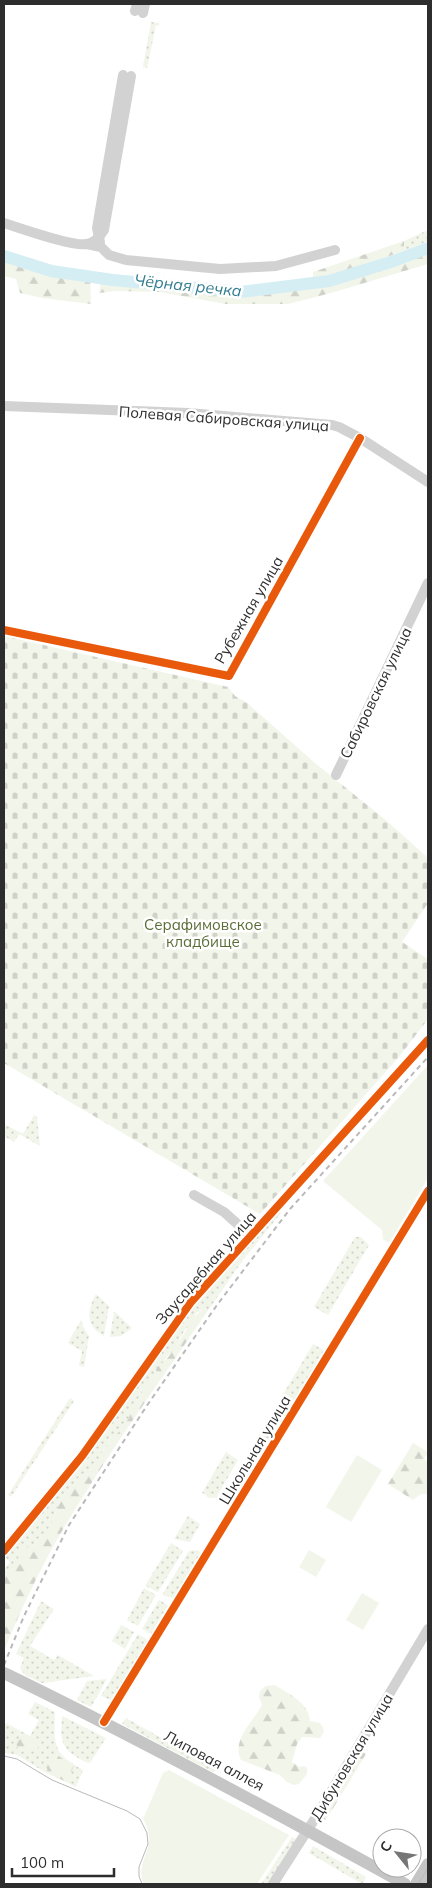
<svg xmlns="http://www.w3.org/2000/svg" width="432" height="1888" viewBox="0 0 432 1888" font-family="Mulish,sans-serif">
  <style>
    .grass { fill: url(#grass-dots) }
    .forest { fill: url(#forest-firs) }
    .cemetery { fill: url(#cemetery-stones) }
    .park { fill: #f2f5ea }
    .lines { fill: none; stroke-linecap: round; stroke-linejoin: round }
    .river { stroke: #d5eef4; stroke-width: 12 }
    .minor { stroke: #d2d2d2; stroke-width: 10 }
    .major { stroke: #c5c5c5; stroke-width: 12 }
    .tram { stroke: #b9b9b9; stroke-width: 1 }
    .rail { stroke: #b9b9b9; stroke-width: 2; stroke-dasharray: 5 4; stroke-linecap: butt }
    .cycleway-casing { stroke: #fff; stroke-width: 11 }
    .cycleway { stroke: #e8590c; stroke-width: 8 }
    .labels { text-anchor: middle; stroke-width: 5; stroke-linejoin: round; paint-order: stroke }
    .street-label { font-size: 15px; fill: #2d2d2d; stroke: #fff }
    .park-label { font-size: 15px; fill: #5a6d37; stroke: #fff }
    .water-label { font-size: 16px; font-style: italic; fill: #327d90; stroke: #fff }
  </style>
  <defs>
    <pattern id="grass-dots" width="8" height="8" patternUnits="userSpaceOnUse" patternTransform="scale(1.25)"><rect width="8" height="8" fill="#f2f5ea"/><path d="M2 2h.1M6 6h.1" fill="none" stroke="#d0d2c9" stroke-width="1.8" stroke-linecap="round"/></pattern>
    <pattern id="forest-firs" width="22" height="20" patternUnits="userSpaceOnUse" patternTransform="scale(1.25)"><rect width="22" height="20" fill="#f2f5ea"/><path d="M5 1l3.5 6h-7zM16 11l3.5 6h-7z" fill="#d0d2c9"/></pattern>
    <pattern id="cemetery-stones" width="16" height="16" patternUnits="userSpaceOnUse" patternTransform="scale(1.25)"><rect width="16" height="16" fill="#f2f5ea"/><path d="M2 7V4a2 2 0 0 1 4 0v3zM10 15v-3a2 2 0 0 1 4 0v3z" fill="#d0d2c9"/></pattern>
  </defs>
  <rect width="100%" height="100%" fill="#fff"/>
  <g class="grass">
    <path d="M151,22L159,23V26L156,25L147,68L143,67Z"/>
    <path d="M428,230V241L404,251V241Z"/>
    <path d="M34,1115L37,1117L40,1146L19,1134L14,1142L4,1136V1129L6,1125L23,1134Z"/>
    <path d="M280,1211L281,1213L243,1260L207,1312L204,1309L196,1313L194,1320L184,1331L173,1353L167,1356L157,1374L145,1388L131,1410L129,1418L119,1432L110,1439L90,1473L82,1475L76,1480L74,1485L61,1499L51,1525L33,1546L25,1548L15,1568L4,1574V1566L5,1568L10,1562L6,1559L5,1555L186,1316Z"/>
    <path d="M355,1237H361L369,1245L328,1315L314,1307Z"/>
    <path d="M96,1294L109,1306L104,1336C85,1326 87,1310 96,1294Z"/>
    <path d="M114,1311L132,1328L121,1336L110,1337Z"/>
    <path d="M81,1320L84,1328L89,1336L84,1367L79,1366L82,1351L68,1343Z"/>
    <path d="M313,1344L324,1350L280,1424L269,1418Z"/>
    <path d="M70,1398L74,1401L11,1497L8,1495Z"/>
    <path d="M264,1427L275,1434L271,1440L266,1438L252,1463L245,1458Z"/>
    <path d="M226,1452L238,1460L216,1498H210L202,1493Z"/>
    <path d="M243,1462L253,1468L229,1507L219,1501Z"/>
    <path d="M188,1516L200,1524L190,1542L174,1539Z"/>
    <path d="M171,1543L183,1551L158,1592L145,1586Z"/>
    <path d="M196,1550L201,1552L173,1598L162,1595L189,1551Z"/>
    <path d="M144,1588L156,1595L138,1626L127,1620Z"/>
    <path d="M159,1600L168,1605L151,1634L142,1629Z"/>
    <path d="M41,1601L54,1609L30,1646L54,1660L58,1655L94,1676L42,1683L25,1675L20,1668L24,1658L16,1654Z"/>
    <path d="M121,1625L134,1632L125,1649L112,1641Z"/>
    <path d="M138,1634L148,1640L111,1700L101,1696Z"/>
    <path d="M107,1679L91,1707L77,1700L87,1681Z"/>
    <path d="M35,1702L55,1712C54,1745 52,1753 83,1770L76,1787L43,1771L17,1755L4,1753V1727L6,1723L30,1736L39,1720L28,1714Z"/>
    <path d="M62,1716L106,1738L90,1763C84,1762 80,1759 75,1756C59,1746 61,1733 62,1716Z"/>
    <path d="M126,1718L218,1770L213,1772L122,1724Z"/>
    <path d="M292,1837L298,1840L269,1884H261Z"/>
    <path d="M313,1846L366,1877L362,1884L309,1853Z"/>
  </g>
  <g class="forest">
    <path d="M404,241V251L338,274L313,279V272Z"/>
    <path d="M4,250L53,265L90,273L91,304L42,298L20,293L16,279L4,276Z"/>
    <path d="M428,250V264L331,293L288,304H225L160,292L116,291L99,293L101,280L240,294L327,283Z"/>
    <path d="M204,1309L207,1312C160,1381 111,1449 68,1521C43,1562 22,1607 4,1651V1574L15,1568L13,1563L20,1556L21,1549L33,1546L51,1525L61,1499L74,1485L76,1480L82,1475L90,1473L110,1439L119,1432L129,1418L131,1410L145,1388L157,1374L156,1369C162,1363 169,1357 173,1351C183,1339 190,1317 204,1309Z"/>
    <path d="M413,1443L428,1452L424,1459L428,1462V1494H421L413,1500L388,1484Z"/>
    <path d="M275,1685C289,1694 309,1703 310,1721C318,1723 322,1721 324,1731L320,1738L302,1737L297,1744L292,1762L300,1767L304,1766L307,1768V1774L299,1784L294,1785L287,1782L280,1775L241,1760C231,1740 253,1722 262,1705L259,1697L260,1691L266,1686Z"/>
    <path d="M22,1734L37,1738L40,1742C39,1754 26,1753 18,1750L16,1742Z"/>
    <path d="M361,1751L366,1754L326,1820L322,1818Z"/>
    <path d="M57,1755L74,1766L70,1774L69,1783L47,1773L48,1760Z"/>
  </g>
  <path class="cemetery" d="M4,636L228,687L235,696L246,702L315,763L387,821L428,858V903L402,942L428,959V1019L399,1057L260,1214L4,1063Z"/>
  <g class="park">
    <path d="M428,1065V1178L389,1243L383,1239L382,1230L323,1181Z"/>
    <path d="M357,1455L382,1470L351,1522L326,1507Z"/>
    <path d="M309,1550L326,1560L316,1577L299,1567Z"/>
    <path d="M362,1593L379,1603L363,1630L346,1620Z"/>
    <path d="M169,1770L289,1835L257,1884L143,1883C135,1858 160,1848 143,1819L163,1773Z"/>
  </g>
  <g class="lines">
    <path class="river" d="M4,256L51,271L113,280L241,292L329,281L394,261L428,248"/>
    <g class="minor">
      <path d="M135,11L137,4"/>
      <path d="M143,13L145,4"/>
      <path d="M4,223C20,228 73,247 87,244C95,243 100,236 104,230L131,76"/>
      <path d="M100,242L97,228L123,75"/>
      <path d="M87,244L101,247L109,255L126,260L220,269L276,266L335,250"/>
      <path d="M4,406L188,413L332,425L339,427L360,438L428,482"/>
      <path d="M4,630L229,676L360,438"/>
      <path d="M336,775L428,583"/>
      <path d="M194,1195L224,1212L251,1236"/>
      <path d="M4,1551L82,1456L191,1302L428,1040"/>
      <path d="M104,1722L428,1191"/>
      <path d="M273,1884L316,1817L428,1629"/>
    </g>
    <g class="major">
      <path d="M4,1673C140,1739 273,1811 405,1884"/>
      <path d="M416,1884L428,1864"/>
      <path d="M427,1884L428,1883"/>
    </g>
    <g class="tram">
      <path d="M4,1756L17,1759L52,1780L127,1811L140,1819L147,1833L148,1844L139,1867V1876L142,1884"/>
      <path d="M418,1884L428,1868"/>
    </g>
    <path class="rail" d="M4,1665L24,1616L69,1525L148,1404L217,1305L290,1209L428,1057"/>
    <defs>
      <g id="cycleway">
        <path d="M4,630L229,676L360,438"/>
        <path d="M4,1551L82,1456L191,1302L428,1040"/>
        <path d="M104,1722L428,1191"/>
      </g>
    </defs>
    <use href="#cycleway" class="cycleway-casing"/>
    <use href="#cycleway" class="cycleway"/>
  </g>
  <g class="labels">
    <g class="street-label">
      <text transform="translate(224 419) rotate(4)" y="5">Полевая Сабировская улица</text>
      <text transform="translate(249 610) rotate(-60)" y="5">Рубежная улица</text>
      <text transform="translate(376 693) rotate(-64)" y="5">Сабировская улица</text>
      <text transform="translate(206 1268) rotate(-49)" y="5">Заусадебная улица</text>
      <text transform="translate(255 1450) rotate(-59)" y="5">Школьная улица</text>
      <text transform="translate(352 1757) rotate(-59)" y="5">Дибуновская улица</text>
      <text transform="translate(214 1761) rotate(28)" y="5">Липовая аллея</text>
    </g>
    <g class="park-label">
      <text x="203" y="930">Серафимовское<tspan x="203" dy="17">кладбище</tspan></text>
    </g>
    <g class="water-label">
      <text transform="translate(188 285) rotate(6)" y="6">Чёрная речка</text>
    </g>
  </g>
  <rect width="432" height="1888" fill="none" stroke="#2d2d2d" stroke-width="10"/>
  <g transform="translate(397 1853) rotate(300)"><circle r="24" fill="#ffffff" stroke="#ababab"/>
  <path d="M0-4L9 19L0 12L-9 19Z" fill="#767676"/>
  <text y="-8" font-size="14" font-weight="bold" text-anchor="middle" fill="#2d2d2d">С</text>
  </g>
  <path d="M12 1868v8h102v-8" fill="none" stroke="#2d2d2d" stroke-width="2.5"/>
  <text x="20" y="1868" font-size="15" fill="#2d2d2d" stroke="#ffffff" stroke-width="4" paint-order="stroke">100 m</text>
</svg>
